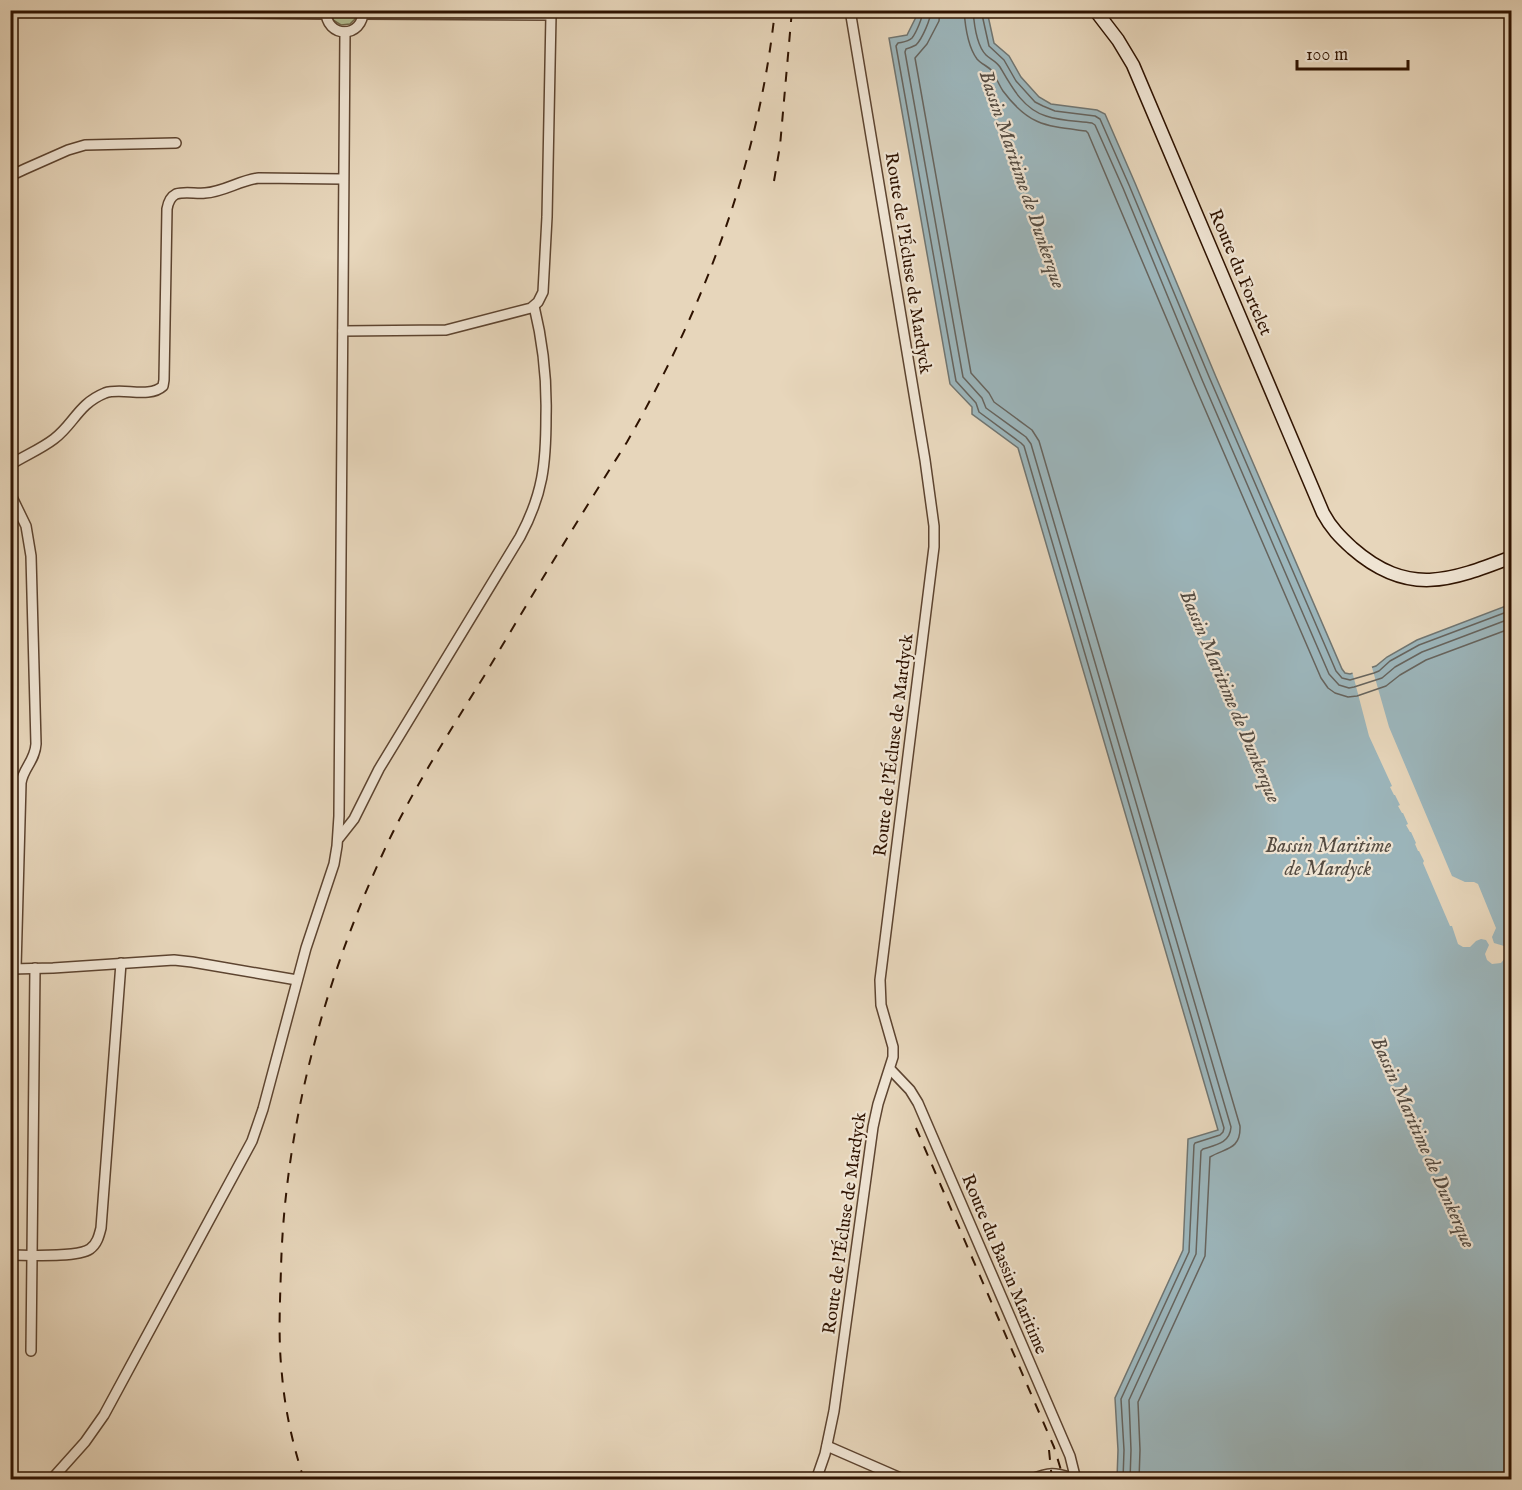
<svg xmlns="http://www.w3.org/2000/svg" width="1522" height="1490" viewBox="0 0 1522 1490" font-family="'IM FELL English',serif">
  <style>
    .green { fill: #b3be92; stroke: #71684a; stroke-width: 1.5 }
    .water { fill: #9cb6bc; stroke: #707571; stroke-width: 1.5 }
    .pier { fill: #e7d6bb }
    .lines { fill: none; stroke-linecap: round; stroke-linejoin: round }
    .shore { stroke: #66645e; stroke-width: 1.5 }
    .street-casing { stroke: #5d4430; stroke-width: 12 }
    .secondary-casing { stroke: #2f1301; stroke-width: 15 }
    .street { stroke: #efe4d3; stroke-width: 9 }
    .secondary { stroke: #efe4d3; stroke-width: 12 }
    .rail { stroke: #2f1301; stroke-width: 2; stroke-dasharray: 10 10; stroke-linecap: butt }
    .labels { text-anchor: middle; stroke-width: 4.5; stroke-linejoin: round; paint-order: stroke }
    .street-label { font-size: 18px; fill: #2f1301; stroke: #efe4d3 }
    .water-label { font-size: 20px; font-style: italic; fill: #554c42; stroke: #efe4d3 }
  </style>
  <rect width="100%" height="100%" fill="#e7d6bb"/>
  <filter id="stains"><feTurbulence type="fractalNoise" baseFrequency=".00333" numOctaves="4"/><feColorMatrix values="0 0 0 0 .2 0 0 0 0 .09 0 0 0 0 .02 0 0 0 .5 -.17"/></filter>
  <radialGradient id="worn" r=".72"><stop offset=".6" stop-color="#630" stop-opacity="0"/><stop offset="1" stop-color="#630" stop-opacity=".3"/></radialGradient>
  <path class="green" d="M332,11H356L355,19L350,24L341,25L333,20Z"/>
  <path class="water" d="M917,11H987L994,43L1009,56L1021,77L1039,97L1051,104L1097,110L1105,114L1135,183L1216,377L1342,669L1345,673L1350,674L1376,666L1387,657L1417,640L1511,604V1479H1117L1118,1450L1115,1398L1183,1250L1188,1139L1218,1130L1018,448L972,414V407L950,384L889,38L907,35L918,13Z"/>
  <path class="pier" d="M1371,664L1389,727L1452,876L1465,882H1474L1478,884L1496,928L1492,937L1494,943L1504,946L1507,953L1505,958L1501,963L1492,964L1487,960L1485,954L1489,945L1486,940L1481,939L1476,941L1470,947H1463L1458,944L1452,926H1450L1423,863L1424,861L1419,851H1418L1415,844L1416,843L1411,832H1410L1406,825L1408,824L1403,813H1402L1398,806L1400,805L1395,795H1394L1390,787L1392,786L1369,736L1352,671Z"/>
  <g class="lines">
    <g class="shore">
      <path d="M923,10C923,17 916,33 912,38C908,42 902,42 898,43L896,46L956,381L976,403L979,412L1021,443L1024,446L1224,1128L1223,1132L1220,1135L1195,1143L1194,1145L1189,1252L1121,1399L1124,1450L1123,1480"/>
      <path d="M931,10C931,19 922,39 916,45C912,47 910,48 906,49L905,52L963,377L982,398L986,408L1026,437L1031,444L1231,1127C1230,1143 1216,1145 1203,1149L1201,1151L1196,1254L1129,1400L1131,1450L1130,1480"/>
      <path d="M940,10L939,21L927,44L915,58L971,373L989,393L994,402L1032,430L1039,441L1240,1126C1241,1150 1225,1148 1210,1157L1205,1256L1138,1402L1140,1450L1139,1480"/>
      <path d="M964,10C965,25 968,47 977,59C981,64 988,66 992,71C996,77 999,85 1003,91C1029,126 1046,126 1086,131L1088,133L1195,386L1321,678L1328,688L1335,693L1348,697L1357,696L1386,686L1400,675L1426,660L1512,628"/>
      <path d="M973,10C974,24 976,45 986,55C990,59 996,61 1000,67C1011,86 1023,109 1046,116C1061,121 1078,121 1092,123L1095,125L1123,188L1203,382L1329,674L1339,685L1349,688L1354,687L1382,678L1395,667L1422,652L1512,618"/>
      <path d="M981,10L989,46L1004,60L1016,81L1035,102L1043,106L1055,111L1095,116L1100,119L1129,185L1210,379L1336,671L1342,678L1350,680L1374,673L1379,671L1390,661L1419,645L1512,610"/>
    </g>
    <defs>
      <g id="street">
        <path d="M326,10C325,39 364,39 363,10"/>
        <path d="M10,11L326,14"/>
        <path d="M10,176L25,169L68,150L85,145L176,143"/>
        <path d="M343,331L446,330L531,308L538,302L543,292L547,217L551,15L363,14"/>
        <path d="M10,465C24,456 41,449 54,439C74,424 78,404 105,393C122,387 149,399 163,386L164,380L167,209C168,203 170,197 176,194C185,191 196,194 205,193C224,192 240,180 259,178L343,179"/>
        <path d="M10,493L26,526L31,556L36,744C35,761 23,768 21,783L16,968"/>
        <path d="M339,838L354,819L379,769L520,537C543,494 546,464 546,416C547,378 543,343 534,306"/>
        <path d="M11,969L53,968L174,960L192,962L297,980"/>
        <path d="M890,1069L910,1090L918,1103L1070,1456L1076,1480"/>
        <path d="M10,1255C28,1255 77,1258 90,1249C97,1244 99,1236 101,1228L121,963"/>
        <path d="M31,1351L35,968"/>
        <path d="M827,1446L905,1480"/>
        <path d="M51,1480L85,1442L104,1415L252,1141L263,1109L306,948L334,864L337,846L339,816L345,32"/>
        <path d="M816,1480L825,1454L834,1411L873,1127L878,1104L893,1057V1047L881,1005L880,980L934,547V526L925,460L850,10"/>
        <path d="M1030,1480C1051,1471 1055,1473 1076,1479"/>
      </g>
      <path id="secondary" d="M1095,10L1118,40L1133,65L1323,513C1331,528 1340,537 1352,548C1408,597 1450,581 1512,557"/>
    </defs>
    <use href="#street" class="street-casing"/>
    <use href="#secondary" class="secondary-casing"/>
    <use href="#street" class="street"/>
    <use href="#secondary" class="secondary"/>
    <g class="rail">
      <path d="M774,181L780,146L792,10"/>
      <path d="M916,1128L1054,1447L1064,1480"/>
      <path d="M1049,1450L1052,1480"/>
      <path d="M304,1480C293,1445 285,1411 282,1375C278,1339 280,1303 281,1268C285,1120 328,966 392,834C420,778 453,726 486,673C532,595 579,518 627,442C703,310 759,163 775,10"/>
    </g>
  </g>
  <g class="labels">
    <g class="street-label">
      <text transform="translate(909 263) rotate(81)" y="6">Route de l'Écluse de Mardyck</text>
      <text transform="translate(1241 272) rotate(67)" y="6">Route du Fortelet</text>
      <text transform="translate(893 745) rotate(-83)" y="6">Route de l'Écluse de Mardyck</text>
      <text transform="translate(844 1223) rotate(-82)" y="6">Route de l'Écluse de Mardyck</text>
      <text transform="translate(1005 1264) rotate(67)" y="6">Route du Bassin Maritime</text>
    </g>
    <g class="water-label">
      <text transform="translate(1023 179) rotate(71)" y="7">Bassin Maritime de Dunkerque</text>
      <text transform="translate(1231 696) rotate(67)" y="7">Bassin Maritime de Dunkerque</text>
      <text x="1328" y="852">Bassin Maritime<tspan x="1328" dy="23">de Mardyck</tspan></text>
      <text transform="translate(1424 1142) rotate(66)" y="7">Bassin Maritime de Dunkerque</text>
    </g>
  </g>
  <rect width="1522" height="1490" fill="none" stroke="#e7d6bb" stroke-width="36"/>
  <rect x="12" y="12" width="1498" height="1466" fill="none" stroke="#2f1301" stroke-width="3"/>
  <rect x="18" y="18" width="1486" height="1454" fill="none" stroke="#2f1301" stroke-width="1.5"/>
  <path d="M1297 60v9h111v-9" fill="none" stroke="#2f1301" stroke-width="3"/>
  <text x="1306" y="60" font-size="18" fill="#2f1301" stroke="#efe4d3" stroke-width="4.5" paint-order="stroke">100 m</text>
  <rect width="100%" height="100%" filter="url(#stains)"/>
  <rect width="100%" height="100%" fill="url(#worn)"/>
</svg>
